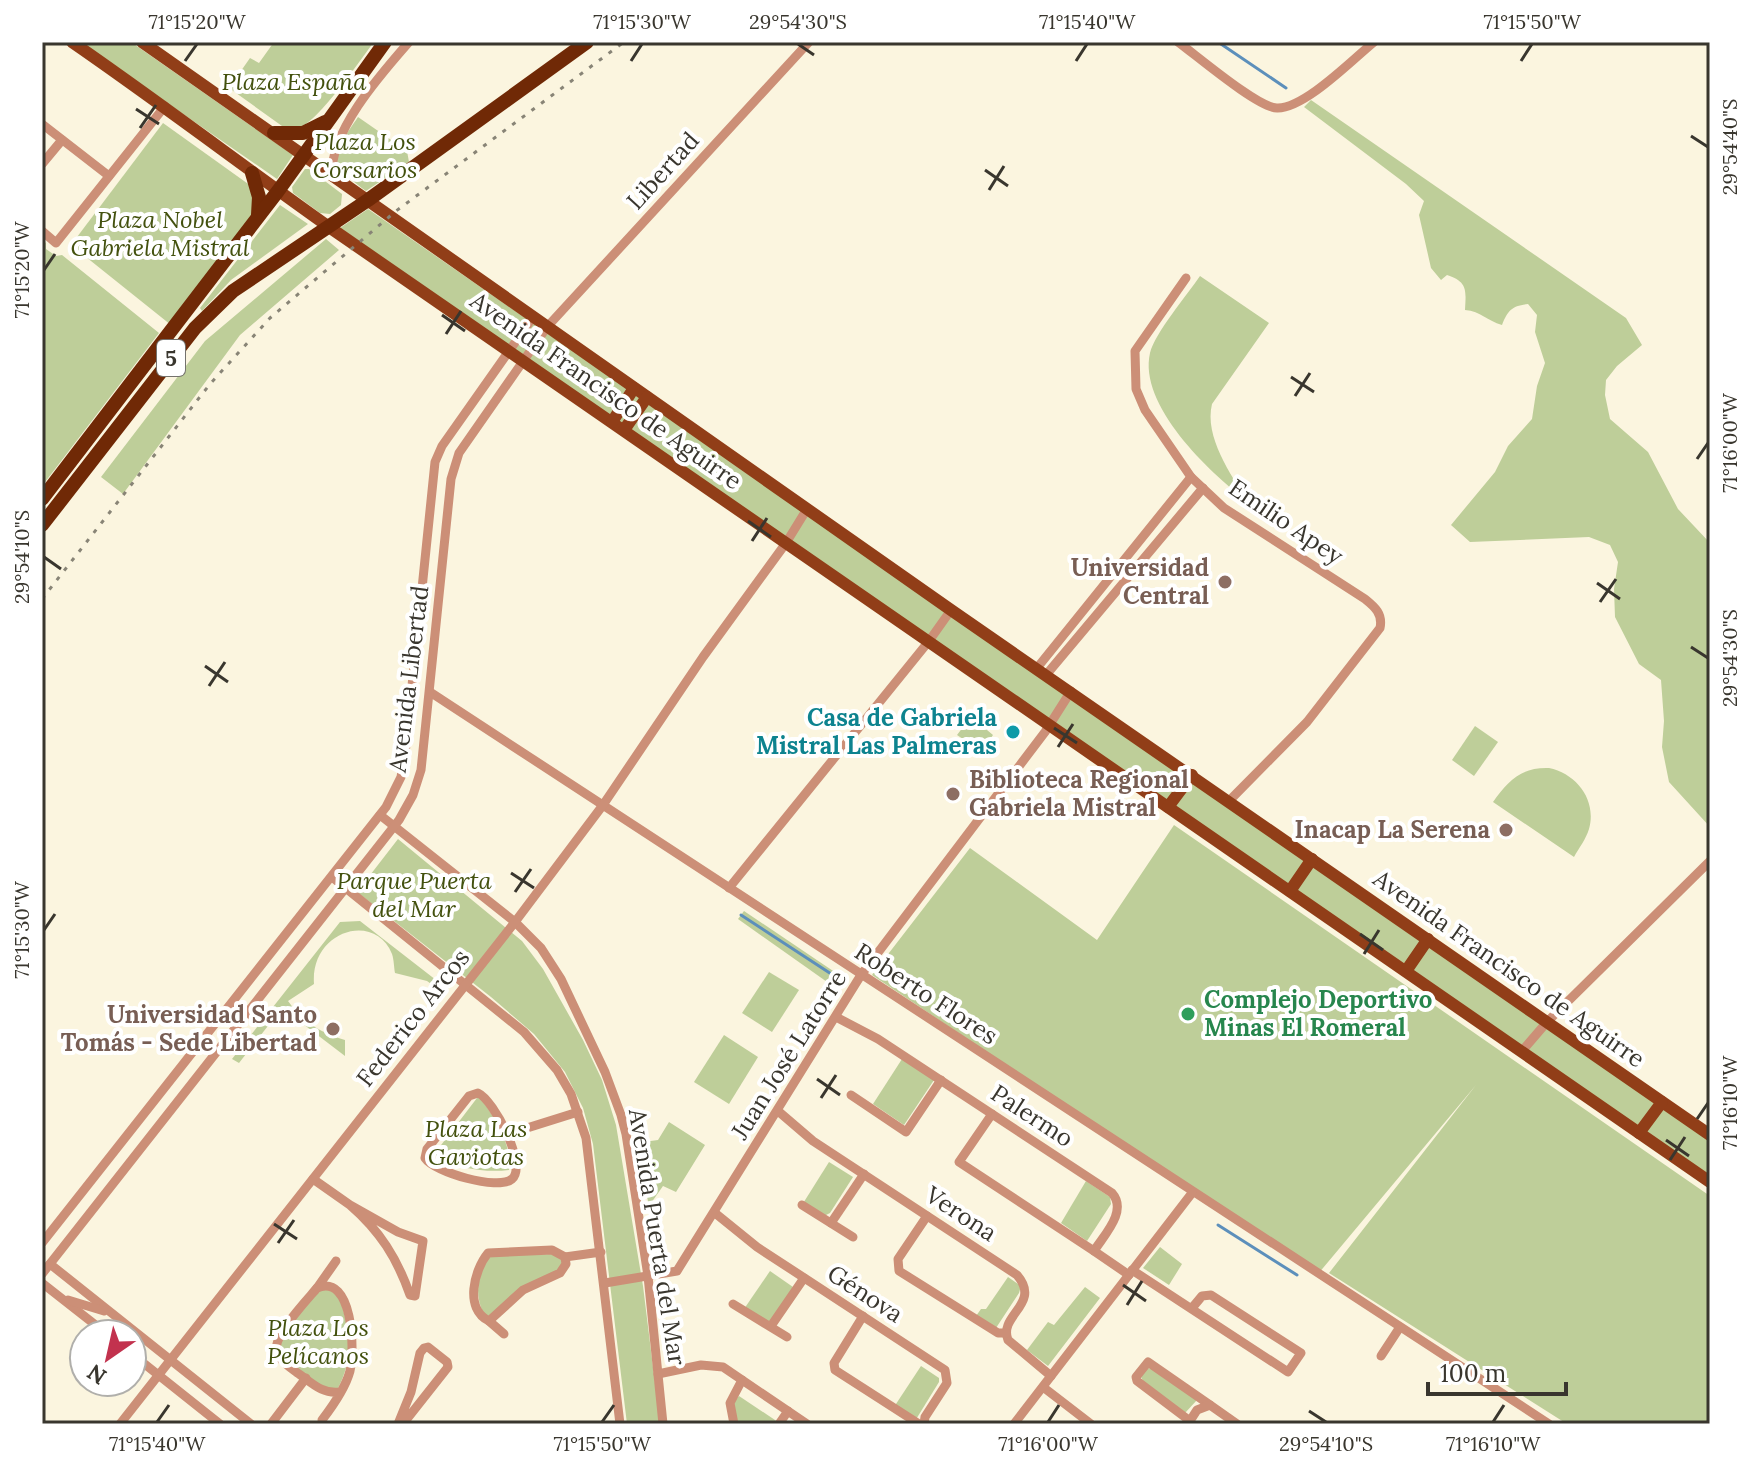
<svg xmlns="http://www.w3.org/2000/svg" width="1752" height="1466" viewBox="0 0 1752 1466" font-family="Lora,serif">
  <style>
    .green { fill: #bece99 }
    .lines { fill: none; stroke-linecap: round; stroke-linejoin: round }
    .stream { stroke: #5c8fbb; stroke-width: 3 }
    .minor { stroke: #cc8f77; stroke-width: 9 }
    .major { stroke: #913e18; stroke-width: 12 }
    .highway { stroke: #702906; stroke-width: 14 }
    .rail { stroke: #888476; stroke-width: 3; stroke-dasharray: 4 8; stroke-linecap: butt }
    .ticks { fill: none; stroke: #39362e; stroke-width: 3 }
    .education-dot { fill: #8d6e63; stroke: #fff; stroke-width: 3 }
    .culture-dot { fill: #0f9aa8; stroke: #fff; stroke-width: 3 }
    .leisure-dot { fill: #2e9e5b; stroke: #fff; stroke-width: 3 }
    .labels { text-anchor: middle; stroke-width: 8; stroke-linejoin: round; paint-order: stroke }
    .shield { fill: #fff; stroke: #74726d; stroke-width: 2 }
    .shield-label { font-size: 22px; font-weight: bold; fill: #39362e }
    .park-label { font-size: 24px; font-style: italic; fill: #43510e; stroke: #fff }
    .street-label { font-size: 24px; fill: #39362e; stroke: #fff }
    .education-label { font-size: 24px; font-weight: bold; fill: #785e54; stroke: #fff; text-anchor: end }
    .culture-label { font-size: 24px; font-weight: bold; fill: #0d838f; stroke: #fff; text-anchor: end }
    .leisure-label { font-size: 24px; font-weight: bold; fill: #27864d; stroke: #fff; text-anchor: start }
    .neatline { fill: none; stroke: #39362e; stroke-width: 3 }
    .ticks-label { font-size: 20px; text-anchor: middle; fill: #39362e }
  </style>
  <rect width="100%" height="100%" fill="#fbf5df"/>
  <g class="green">
    <path d="M79,42H131L293,155L277,179Z"/>
    <path d="M274,42H374C360,60 319,121 300,127C294,129 287,127 282,126L229,88L250,58L259,63Z"/>
    <path d="M1311,100L1626,318L1642,345L1617,366L1606,380L1605,395L1610,419L1648,452L1678,509L1710,543V827L1669,782L1662,747L1664,721L1661,680L1639,664L1615,617L1614,589L1618,562L1610,545L1589,537L1470,542L1451,525L1495,472L1508,446L1532,419L1537,386L1545,363L1535,332L1537,315L1528,304C1512,306 1508,310 1502,325C1487,321 1481,311 1465,310C1466,290 1468,282 1447,275L1441,280L1431,268L1419,215L1424,201L1406,184L1304,107Z"/>
    <path d="M358,117L407,151L409,162L366,191C325,160 331,157 358,117Z"/>
    <path d="M163,123L251,186L255,211L171,325L71,245Z"/>
    <path d="M309,169L342,194L341,205L330,214L320,213L293,193L292,187L305,169Z"/>
    <path d="M280,205L308,224L231,280L202,311L200,308Z"/>
    <path d="M368,209L1710,1140V1179L340,228Z"/>
    <path d="M326,239L339,250L240,335L123,494L101,477L205,341Z"/>
    <path d="M42,240L46,243V249L56,256L62,255L159,333L42,486Z"/>
    <path d="M1200,276L1269,323L1212,404C1204,437 1231,474 1247,501C1209,472 1138,405 1150,353C1155,333 1187,295 1200,276Z"/>
    <path d="M979,706L989,714L986,720L993,722L987,730L993,735L988,742L993,746L987,755L957,735Z"/>
    <path d="M1475,726L1498,742L1474,776L1452,760Z"/>
    <path d="M1549,768C1577,774 1597,800 1589,829C1586,839 1579,848 1574,857L1493,802C1508,781 1521,767 1549,768Z"/>
    <path d="M1174,825L1710,1196V1424H1567L1329,1273L1476,1085L1318,1274L872,975L970,848L1097,940Z"/>
    <path d="M398,839L522,941L543,969L583,1040L602,1080L616,1125L643,1286L660,1424H627L593,1144L583,1108L565,1072L534,1034L491,997L357,892Z"/>
    <path d="M744,911L845,979L837,989L738,919Z"/>
    <path d="M360,921L445,987V994L427,981L395,973C394,968 394,960 392,954C375,911 310,931 314,984L288,1001C303,1022 321,1033 345,1040V1056L282,1008L239,1063L232,1059L340,922Z"/>
    <path d="M769,972L799,990L772,1032L742,1013Z"/>
    <path d="M724,1035L758,1057L729,1104L694,1082Z"/>
    <path d="M902,1059L934,1080L904,1125L873,1104Z"/>
    <path d="M477,1098H481C494,1118 513,1145 509,1170C484,1173 461,1168 438,1159L435,1153Z"/>
    <path d="M669,1122L705,1145L676,1192L663,1186L649,1206L636,1143L658,1140Z"/>
    <path d="M829,1162L853,1177L830,1213L822,1217L802,1205Z"/>
    <path d="M1086,1181L1110,1197L1111,1204L1087,1241L1061,1223Z"/>
    <path d="M1160,1247L1182,1264L1169,1285L1143,1268Z"/>
    <path d="M558,1254L564,1263L559,1271L489,1318L484,1315C474,1294 477,1275 490,1255Z"/>
    <path d="M770,1271L793,1287L771,1324L744,1309Z"/>
    <path d="M1008,1277L1021,1286L1019,1293L996,1328L976,1316L981,1309H986Z"/>
    <path d="M325,1287L339,1296C350,1331 355,1356 337,1390L324,1389L279,1354L281,1337L318,1290Z"/>
    <path d="M1085,1287L1100,1298L1048,1366L1027,1350L1048,1322L1054,1325Z"/>
    <path d="M921,1366L939,1378V1382L915,1421L894,1407Z"/>
    <path d="M1147,1368L1154,1369L1197,1400L1185,1413L1144,1383L1141,1377Z"/>
    <path d="M739,1396L778,1422L776,1424H736L733,1403Z"/>
  </g>
  <g class="lines">
    <g class="stream">
      <path d="M1218,42L1286,88"/>
      <path d="M741,915L845,983"/>
      <path d="M1218,1225L1297,1275"/>
    </g>
    <g class="minor">
      <path d="M1178,42C1196,55 1258,108 1277,108C1304,109 1352,60 1374,42"/>
      <path d="M42,124L109,176"/>
      <path d="M42,164L62,140"/>
      <path d="M332,175C330,131 381,74 409,42"/>
      <path d="M42,231L56,243L165,106"/>
      <path d="M1186,278L1135,351L1136,389L1145,410L1191,477L1224,508L1365,599C1375,607 1383,614 1380,628L1307,722L1229,801"/>
      <path d="M1037,668L1191,477"/>
      <path d="M1046,675L1203,488"/>
      <path d="M430,692L1549,1424"/>
      <path d="M380,815L515,922L541,948L561,979L605,1072L621,1115L626,1134L648,1276L663,1424"/>
      <path d="M332,877L524,1032L557,1070L571,1094L586,1138L620,1424"/>
      <path d="M729,888L929,641L951,610"/>
      <path d="M836,1017L878,1039L1112,1193C1128,1211 1104,1235 1094,1251L1129,1275"/>
      <path d="M1522,1051L1547,1022L1710,861"/>
      <path d="M478,1093C494,1100 528,1166 512,1179C498,1191 434,1172 425,1158L427,1149L469,1096Z"/>
      <path d="M851,1095L906,1132L941,1080"/>
      <path d="M778,1111L813,1141L1017,1275C1042,1304 998,1315 1008,1340L1051,1376"/>
      <path d="M992,1114L959,1162L1094,1251"/>
      <path d="M508,1134L578,1112"/>
      <path d="M313,1179L350,1205L398,1232L423,1241L415,1296L410,1295C397,1258 380,1231 350,1205"/>
      <path d="M802,1205L853,1237"/>
      <path d="M715,1213L757,1247L945,1370L947,1383L925,1417L924,1424"/>
      <path d="M927,1216L898,1259L899,1271L998,1333H1006"/>
      <path d="M831,1223L864,1174"/>
      <path d="M42,1243L386,807L401,777L405,754L435,462L442,446L533,317"/>
      <path d="M552,1250L565,1257L566,1264L560,1273L523,1290L489,1321C464,1309 474,1270 488,1253Z"/>
      <path d="M565,1257L601,1252"/>
      <path d="M50,1264L251,1424"/>
      <path d="M1132,1270L1288,1372L1301,1353L1211,1295L1202,1296L1192,1308"/>
      <path d="M42,1274L399,820L413,795L421,770L451,479L459,453L547,327L809,42"/>
      <path d="M42,1283L107,1334"/>
      <path d="M605,1283L677,1271L861,975L1045,732L1071,691"/>
      <path d="M317,1288L336,1261"/>
      <path d="M68,1300L104,1311"/>
      <path d="M733,1304L787,1337"/>
      <path d="M863,1316L834,1363L835,1370L919,1424"/>
      <path d="M489,1321L504,1334"/>
      <path d="M771,1326L804,1278"/>
      <path d="M132,1354L220,1424"/>
      <path d="M1381,1356L1400,1327"/>
      <path d="M658,1374L701,1365L723,1367L807,1424"/>
      <path d="M1043,1387L1091,1424"/>
      <path d="M322,1420C332,1407 346,1386 350,1371C355,1349 353,1273 317,1288C307,1300 271,1337 277,1352C280,1361 291,1368 299,1374C312,1383 322,1394 339,1392"/>
      <path d="M1190,1421L1137,1381L1136,1377L1148,1362L1210,1405"/>
      <path d="M120,1424L515,922L603,805L703,657L786,543L807,509"/>
      <path d="M271,1424L306,1378"/>
      <path d="M398,1424L411,1392L420,1353L424,1348L428,1347L447,1362L448,1367L403,1424"/>
      <path d="M734,1424L730,1403L742,1380"/>
      <path d="M779,1424L788,1411"/>
      <path d="M1014,1424L1192,1193"/>
      <path d="M1188,1424L1197,1410L1210,1405L1237,1424"/>
    </g>
    <g class="major">
      <path d="M72,42C159,102 243,166 329,227L1710,1182"/>
      <path d="M142,42L951,610L1710,1135"/>
      <path d="M612,422L634,388"/>
      <path d="M624,430L647,397"/>
      <path d="M1168,807L1192,775"/>
      <path d="M1290,891L1312,859"/>
      <path d="M1406,971L1428,939"/>
      <path d="M1639,1133L1662,1102"/>
    </g>
    <g class="highway">
      <path d="M274,133H303L325,122"/>
      <path d="M252,173L259,197L258,215"/>
      <path d="M42,499L278,191L385,42"/>
      <path d="M42,525L195,328L233,291L368,200L587,42"/>
    </g>
    <path class="rail" d="M42,599L210,384L270,318L396,211L624,42"/>
  </g>
  <path class="ticks" d="M798,44L814,55M185,61L197,44M631,61L642,44M1076,61L1087,44M1521,61L1532,44M136,109L159,124M140,128L156,105M1691,136L1708,147M985,170L1008,186M989,190L1004,166M44,270L55,254M442,315L465,331M446,334L461,311M1291,377L1314,392M1295,396L1310,373M1697,459L1708,443M748,521L771,537M752,541L767,518M44,557L61,569M1597,583L1620,599M1600,602L1616,579M1691,647L1708,658M205,666L228,682M209,686L225,662M1054,728L1077,743M1058,747L1073,724M511,873L534,888M515,892L531,869M44,930L55,914M1360,934L1383,950M1364,954L1379,930M817,1079L840,1095M821,1098L836,1075M1697,1119L1708,1103M1666,1140L1689,1156M1670,1160L1685,1137M274,1224L297,1239M278,1243L294,1220M1123,1285L1146,1301M1127,1305L1142,1281M1309,1411L1326,1422M157,1422L169,1405M602,1422L614,1405M1048,1422L1059,1405M1493,1422L1504,1405"/>
  <g class="education-dot">
    <circle cx="1225" cy="582" r="8"/>
    <circle cx="953" cy="794" r="8"/>
    <circle cx="1506" cy="830" r="8"/>
    <circle cx="333" cy="1029" r="8"/>
  </g>
  <circle class="culture-dot" cx="1013" cy="732" r="8"/>
  <circle class="leisure-dot" cx="1188" cy="1014" r="8"/>
  <g class="labels">
    <rect class="shield" x="157" y="340" width="28" height="36" rx="6"/>
    <g class="shield-label">
      <text x="171" y="366">5</text>
    </g>
    <g class="park-label">
      <text x="294" y="90">Plaza España</text>
      <text x="365" y="150">Plaza Los<tspan x="365" dy="28">Corsarios</tspan></text>
      <text x="160" y="228">Plaza Nobel<tspan x="160" dy="28">Gabriela Mistral</tspan></text>
      <text x="414" y="889">Parque Puerta<tspan x="414" dy="28">del Mar</tspan></text>
      <text x="476" y="1137">Plaza Las<tspan x="476" dy="28">Gaviotas</tspan></text>
      <text x="318" y="1336">Plaza Los<tspan x="318" dy="28">Pelícanos</tspan></text>
    </g>
    <g class="street-label">
      <text transform="translate(663 171) rotate(-48)" y="8">Libertad</text>
      <text transform="translate(606 391) rotate(35)" y="8">Avenida Francisco de Aguirre</text>
      <text transform="translate(1286 522) rotate(34)" y="8">Emilio Apey</text>
      <text transform="translate(409 679) rotate(-83)" y="8">Avenida Libertad</text>
      <text transform="translate(1509 969) rotate(35)" y="8">Avenida Francisco de Aguirre</text>
      <text transform="translate(926 994) rotate(33)" y="8">Roberto Flores</text>
      <text transform="translate(413 1018) rotate(-52)" y="8">Federico Arcos</text>
      <text transform="translate(789 1055) rotate(-58)" y="8">Juan José Latorre</text>
      <text transform="translate(1032 1116) rotate(33)" y="8">Palermo</text>
      <text transform="translate(961 1214) rotate(33)" y="8">Verona</text>
      <text transform="translate(657 1237) rotate(81)" y="8">Avenida Puerta del Mar</text>
      <text transform="translate(865 1294) rotate(33)" y="8">Génova</text>
    </g>
    <g class="education-label">
      <text x="1209" y="576">Universidad<tspan x="1209" dy="28">Central</tspan></text>
      <text x="969" y="788" text-anchor="start">Biblioteca Regional<tspan x="969" dy="28">Gabriela Mistral</tspan></text>
      <text x="1490" y="838">Inacap La Serena</text>
      <text x="317" y="1023">Universidad Santo<tspan x="317" dy="28">Tomás - Sede Libertad</tspan></text>
    </g>
    <g class="culture-label">
      <text x="997" y="726">Casa de Gabriela<tspan x="997" dy="28">Mistral Las Palmeras</tspan></text>
    </g>
    <g class="leisure-label">
      <text x="1204" y="1008">Complejo Deportivo<tspan x="1204" dy="28">Minas El Romeral</tspan></text>
    </g>
  </g>
  <rect width="1752" height="1466" fill="none" stroke="#ffffff" stroke-width="88"/>
  <g transform="translate(108 1358) rotate(214)"><circle r="38" fill="#ffffff" stroke="#b0afab" stroke-width="2"/>
  <path d="M0-6L14 30L0 20L-14 30Z" fill="#c2324e"/>
  <text y="-12" font-size="22" font-weight="bold" text-anchor="middle" fill="#39362e">N</text>
  </g>
  <path d="M1428 1382v12h138v-12" fill="none" stroke="#39362e" stroke-width="4"/>
  <text x="1440" y="1382" font-size="24" fill="#39362e" stroke="#ffffff" stroke-width="6" paint-order="stroke">100 m</text>
  <rect x="44" y="44" width="1664" height="1378" class="neatline"/>
  <g class="ticks-label">
    <text x="197" y="29">71°15'20"W</text>
    <text x="642" y="29">71°15'30"W</text>
    <text x="798" y="29">29°54'30"S</text>
    <text x="1087" y="29">71°15'40"W</text>
    <text x="1532" y="29">71°15'50"W</text>
    <text transform="translate(1730 147) rotate(-90)" y="7">29°54'40"S</text>
    <text transform="translate(22 270) rotate(-90)" y="7">71°15'20"W</text>
    <text transform="translate(1730 443) rotate(-90)" y="7">71°16'00"W</text>
    <text transform="translate(22 557) rotate(-90)" y="7">29°54'10"S</text>
    <text transform="translate(1730 658) rotate(-90)" y="7">29°54'30"S</text>
    <text transform="translate(22 930) rotate(-90)" y="7">71°15'30"W</text>
    <text transform="translate(1730 1103) rotate(-90)" y="7">71°16'10"W</text>
    <text x="157" y="1451">71°15'40"W</text>
    <text x="602" y="1451">71°15'50"W</text>
    <text x="1048" y="1451">71°16'00"W</text>
    <text x="1326" y="1451">29°54'10"S</text>
    <text x="1493" y="1451">71°16'10"W</text>
  </g>
</svg>
